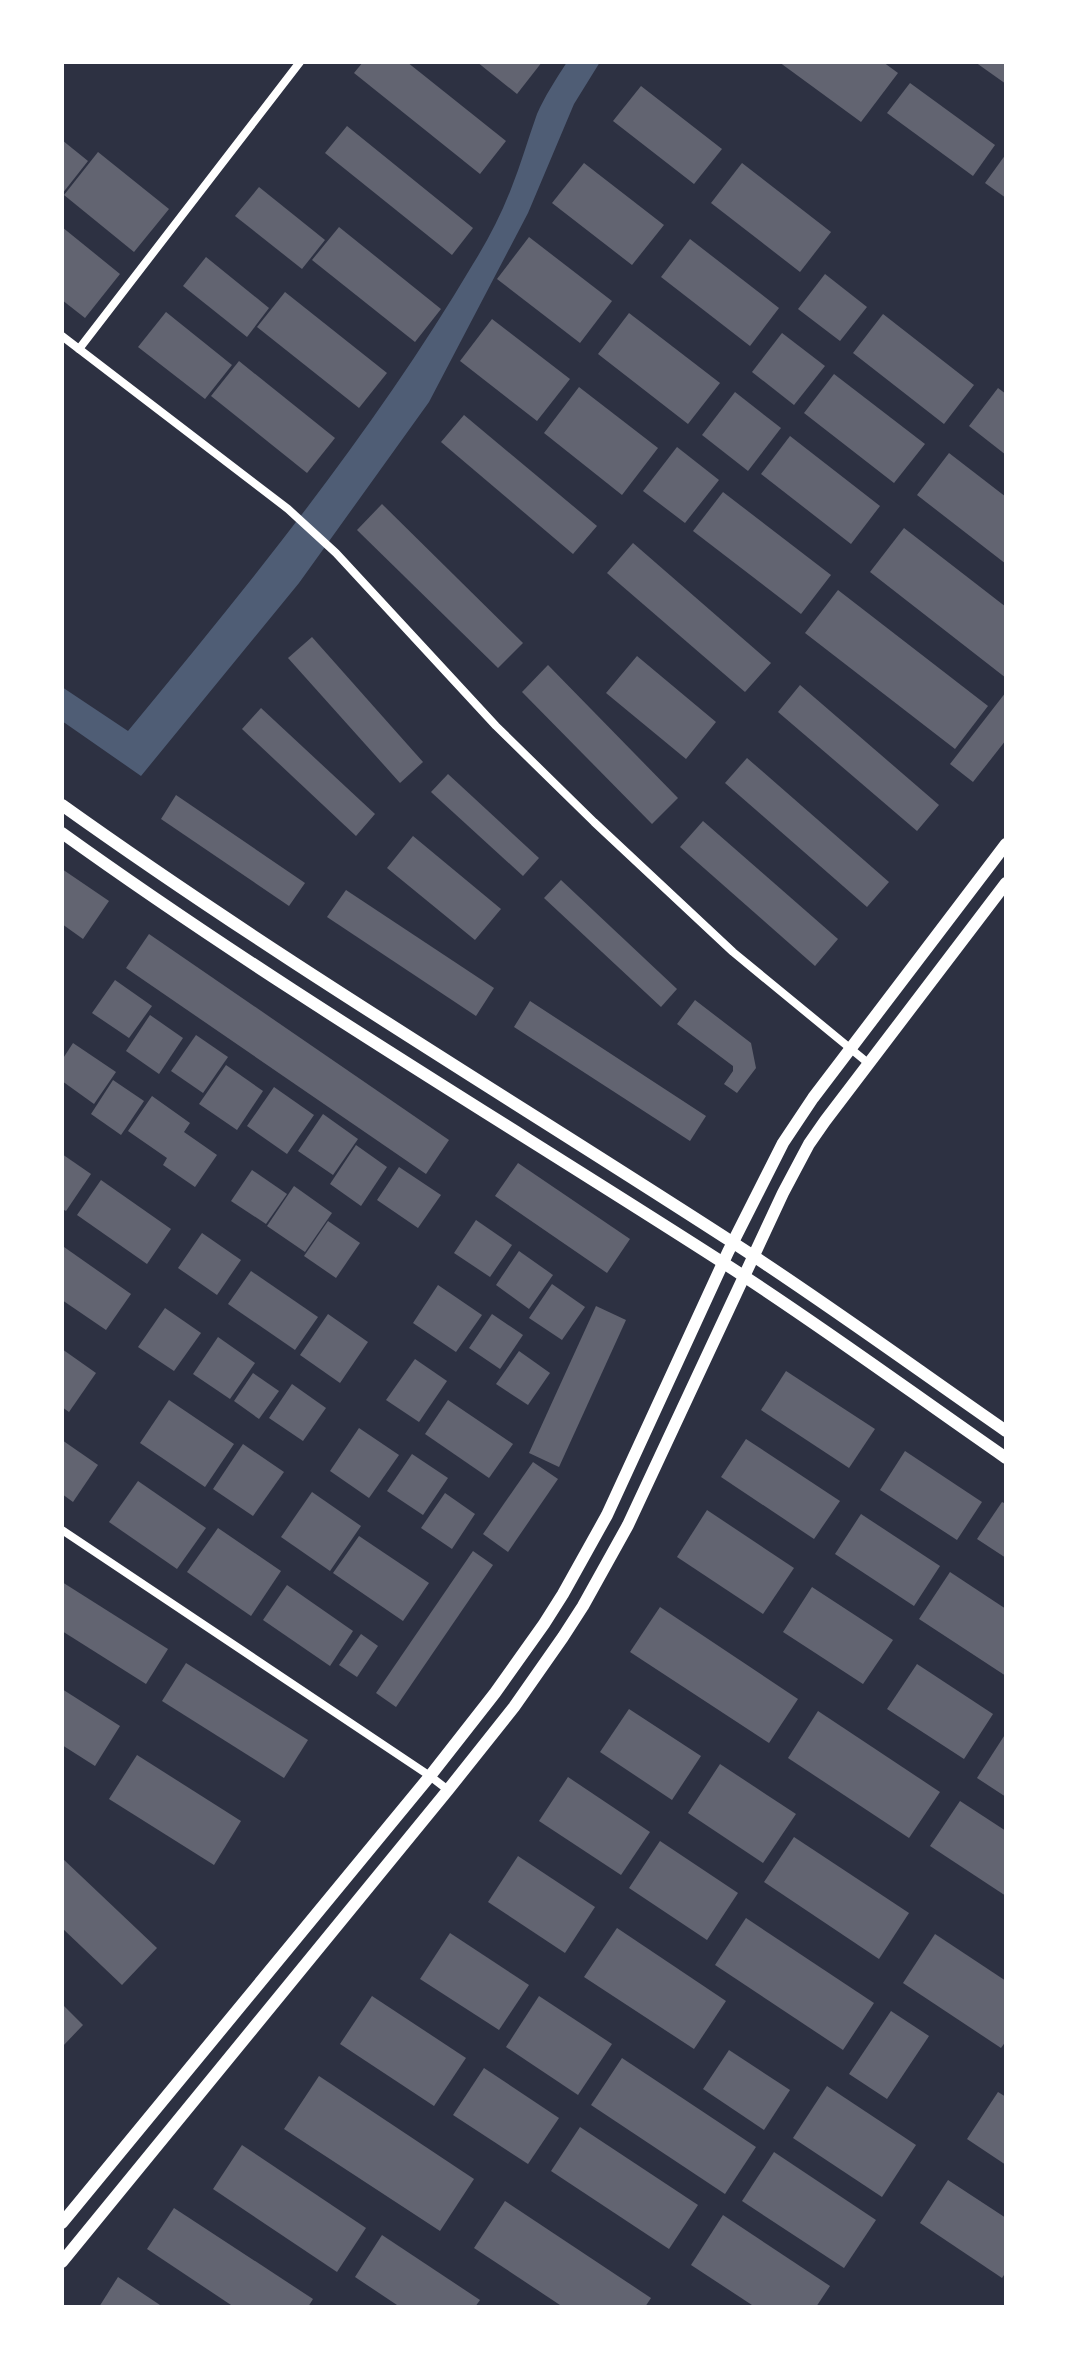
<svg xmlns="http://www.w3.org/2000/svg" width="1068" height="2369" viewBox="0 0 1068 2369" font-family="Bitter,serif">
  <style>
    .water { fill: #4f5d75 }
    .building { fill: #626471 }
    .lines { fill: none; stroke-linecap: round; stroke-linejoin: round }
    .minor { stroke: #fff; stroke-width: 8 }
    .secondary { stroke: #fff; stroke-width: 12 }
  </style>
  <rect width="100%" height="100%" fill="#2d3142"/>
  <path class="water" d="M567,62H600L574,104L528,213L429,402L299,583L141,776L62,721V687L128,731C252,581 374,431 473,264C488,240 501,215 511,189C521,164 528,139 537,114C545,96 556,79 567,62Z"/>
  <g class="building">
    <path d="M363,62H407L506,141L480,174L354,73Z"/>
    <path d="M477,62H542L517,94Z"/>
    <path d="M779,62H883L898,73L861,122Z"/>
    <path d="M975,62H1006V84Z"/>
    <path d="M910,83L995,145L973,176L887,113Z"/>
    <path d="M641,86L722,149L694,184L613,121Z"/>
    <path d="M347,126L473,228L452,255L325,153Z"/>
    <path d="M62,140L88,161L62,194Z"/>
    <path d="M98,152L169,209L134,252L64,195Z"/>
    <path d="M1006,154V198L985,183Z"/>
    <path d="M584,163L664,225L632,265L552,203Z"/>
    <path d="M742,163L831,232L800,272L711,203Z"/>
    <path d="M259,187L325,240L302,269L235,216Z"/>
    <path d="M62,227L120,274L85,318L62,300Z"/>
    <path d="M339,227L441,309L415,342L312,260Z"/>
    <path d="M529,237L612,301L580,343L497,279Z"/>
    <path d="M690,239L779,308L750,346L661,277Z"/>
    <path d="M206,257L269,308L247,337L183,286Z"/>
    <path d="M825,274L867,307L840,341L798,309Z"/>
    <path d="M285,292L387,373L359,408L257,327Z"/>
    <path d="M166,312L232,365L205,399L138,347Z"/>
    <path d="M629,313L720,383L688,424L598,354Z"/>
    <path d="M883,314L974,385L944,424L853,353Z"/>
    <path d="M492,319L570,379L537,421L460,361Z"/>
    <path d="M782,333L825,366L794,405L752,372Z"/>
    <path d="M239,361L335,438L307,473L211,396Z"/>
    <path d="M834,374L925,444L894,483L804,413Z"/>
    <path d="M579,387L658,448L622,495L544,433Z"/>
    <path d="M998,388L1006,394V455L969,426Z"/>
    <path d="M735,392L781,428L748,471L702,435Z"/>
    <path d="M464,415L597,526L573,554L441,442Z"/>
    <path d="M790,436L880,506L851,544L761,474Z"/>
    <path d="M677,447L719,480L685,523L643,491Z"/>
    <path d="M949,453L1006,497V564L917,495Z"/>
    <path d="M723,492L831,575L801,614L693,531Z"/>
    <path d="M382,504L523,643L498,668L357,530Z"/>
    <path d="M904,528L1006,607V678L870,572Z"/>
    <path d="M633,543L771,663L745,692L607,573Z"/>
    <path d="M838,590L988,706L955,749L805,633Z"/>
    <path d="M312,637L423,762L400,783L288,658Z"/>
    <path d="M637,656L716,722L686,759L606,693Z"/>
    <path d="M548,665L678,798L652,824L522,692Z"/>
    <path d="M800,685L939,805L917,831L778,712Z"/>
    <path d="M1006,692V740L973,782L950,764Z"/>
    <path d="M261,708L375,814L356,836L242,729Z"/>
    <path d="M747,758L889,882L867,907L725,783Z"/>
    <path d="M448,774L539,858L523,876L431,792Z"/>
    <path d="M176,795L305,883L289,906L161,819Z"/>
    <path d="M703,821L838,939L815,966L680,847Z"/>
    <path d="M413,836L501,909L475,940L387,868Z"/>
    <path d="M62,869L109,901L83,939L62,924Z"/>
    <path d="M561,880L677,989L661,1007L544,898Z"/>
    <path d="M346,890L494,988L476,1016L327,917Z"/>
    <path d="M149,934L449,1140L426,1174L126,968Z"/>
    <path d="M115,980L152,1006L129,1038L92,1013Z"/>
    <path d="M695,1000L751,1043L756,1068L737,1093L724,1084L733,1071V1066L677,1024Z"/>
    <path d="M530,1001L706,1116L690,1141L514,1027Z"/>
    <path d="M150,1015L183,1038L159,1074L126,1051Z"/>
    <path d="M196,1035L228,1057L203,1093L171,1071Z"/>
    <path d="M73,1043L116,1072L94,1104L62,1081V1060Z"/>
    <path d="M226,1065L263,1091L237,1130L199,1104Z"/>
    <path d="M113,1080L144,1101L121,1135L91,1114Z"/>
    <path d="M274,1087L314,1115L287,1154L247,1126Z"/>
    <path d="M152,1096L190,1123L184,1132L217,1155L195,1187L163,1165L167,1158L128,1131Z"/>
    <path d="M323,1114L358,1139L333,1175L298,1151Z"/>
    <path d="M356,1145L387,1167L361,1206L330,1184Z"/>
    <path d="M62,1154L91,1174L66,1211L62,1209Z"/>
    <path d="M518,1163L630,1239L607,1273L495,1196Z"/>
    <path d="M399,1167L441,1195L418,1228L377,1200Z"/>
    <path d="M252,1170L287,1194L266,1224L231,1201Z"/>
    <path d="M101,1180L171,1229L147,1264L77,1215Z"/>
    <path d="M294,1186L332,1213L305,1252L267,1226Z"/>
    <path d="M476,1220L512,1245L490,1277L454,1253Z"/>
    <path d="M328,1221L360,1243L336,1278L304,1256Z"/>
    <path d="M202,1233L241,1260L217,1295L178,1268Z"/>
    <path d="M64,1247L131,1294L106,1330L62,1300Z"/>
    <path d="M519,1251L553,1275L529,1309L496,1285Z"/>
    <path d="M251,1271L318,1317L295,1350L228,1304Z"/>
    <path d="M552,1284L585,1307L562,1340L529,1318Z"/>
    <path d="M438,1285L482,1315L456,1352L413,1323Z"/>
    <path d="M596,1306L626,1320L559,1467L529,1453Z"/>
    <path d="M165,1308L201,1333L174,1371L138,1347Z"/>
    <path d="M328,1314L368,1342L340,1383L300,1355Z"/>
    <path d="M492,1314L523,1335L500,1369L469,1348Z"/>
    <path d="M218,1337L255,1363L230,1399L193,1374Z"/>
    <path d="M62,1349L96,1373L69,1412L62,1407Z"/>
    <path d="M519,1351L550,1373L528,1405L496,1384Z"/>
    <path d="M415,1359L447,1381L419,1422L386,1400Z"/>
    <path d="M786,1371L875,1429L849,1468L761,1410Z"/>
    <path d="M253,1373L279,1391L259,1419L234,1401Z"/>
    <path d="M292,1384L326,1408L303,1441L269,1418Z"/>
    <path d="M169,1400L234,1444L205,1487L140,1443Z"/>
    <path d="M448,1400L513,1444L489,1478L425,1434Z"/>
    <path d="M359,1428L399,1455L369,1498L330,1471Z"/>
    <path d="M746,1439L840,1501L814,1539L721,1477Z"/>
    <path d="M62,1440L98,1465L73,1502L62,1494Z"/>
    <path d="M243,1444L284,1472L253,1516L213,1489Z"/>
    <path d="M905,1451L982,1502L957,1540L880,1490Z"/>
    <path d="M412,1454L448,1478L423,1515L387,1491Z"/>
    <path d="M533,1462L558,1479L508,1552L483,1534Z"/>
    <path d="M138,1481L206,1528L177,1569L109,1522Z"/>
    <path d="M312,1492L361,1526L330,1571L281,1537Z"/>
    <path d="M445,1493L475,1514L452,1549L421,1528Z"/>
    <path d="M1002,1502L1006,1504V1558L977,1539Z"/>
    <path d="M707,1510L794,1568L763,1614L677,1557Z"/>
    <path d="M861,1514L940,1566L914,1606L835,1554Z"/>
    <path d="M218,1528L281,1571L251,1616L187,1572Z"/>
    <path d="M359,1536L429,1583L403,1621L333,1573Z"/>
    <path d="M473,1551L493,1565L396,1707L376,1693Z"/>
    <path d="M950,1572L1006,1609V1676L919,1619Z"/>
    <path d="M62,1582L168,1649L146,1684L62,1631Z"/>
    <path d="M287,1585L353,1631L330,1666L263,1620Z"/>
    <path d="M812,1587L893,1640L863,1684L783,1632Z"/>
    <path d="M660,1607L798,1699L769,1743L630,1652Z"/>
    <path d="M361,1634L378,1646L357,1677L339,1665Z"/>
    <path d="M186,1663L308,1740L284,1778L162,1701Z"/>
    <path d="M917,1664L993,1714L964,1759L887,1709Z"/>
    <path d="M62,1689L120,1726L95,1766L62,1745Z"/>
    <path d="M629,1709L701,1756L672,1800L600,1752Z"/>
    <path d="M818,1711L940,1792L909,1838L788,1758Z"/>
    <path d="M1006,1733V1797L977,1778Z"/>
    <path d="M137,1755L241,1821L214,1865L109,1799Z"/>
    <path d="M720,1764L796,1814L763,1863L688,1813Z"/>
    <path d="M568,1777L650,1832L621,1875L539,1821Z"/>
    <path d="M960,1801L1006,1831V1896L930,1846Z"/>
    <path d="M794,1837L909,1913L879,1959L764,1882Z"/>
    <path d="M660,1841L738,1893L707,1940L629,1888Z"/>
    <path d="M518,1856L595,1907L565,1953L488,1902Z"/>
    <path d="M62,1858L157,1948L122,1985L62,1928Z"/>
    <path d="M746,1918L874,2003L843,2050L715,1965Z"/>
    <path d="M617,1928L726,2001L694,2049L584,1977Z"/>
    <path d="M450,1933L529,1985L499,2030L420,1979Z"/>
    <path d="M935,1934L1006,1981V2041L1001,2048L903,1983Z"/>
    <path d="M372,1996L466,2058L434,2106L340,2044Z"/>
    <path d="M539,1996L612,2044L578,2095L506,2047Z"/>
    <path d="M62,2004L83,2025L62,2047Z"/>
    <path d="M891,2011L929,2036L887,2099L849,2074Z"/>
    <path d="M729,2050L790,2090L764,2130L703,2089Z"/>
    <path d="M622,2058L756,2147L725,2194L591,2105Z"/>
    <path d="M484,2068L559,2118L528,2164L453,2115Z"/>
    <path d="M319,2076L474,2179L440,2231L284,2129Z"/>
    <path d="M827,2086L916,2145L882,2197L793,2138Z"/>
    <path d="M998,2092L1006,2097V2165L967,2139Z"/>
    <path d="M580,2127L698,2205L669,2249L551,2171Z"/>
    <path d="M242,2145L366,2228L337,2272L213,2189Z"/>
    <path d="M774,2152L876,2220L844,2268L742,2201Z"/>
    <path d="M948,2180L1006,2218V2272L1002,2278L920,2223Z"/>
    <path d="M505,2201L651,2298L645,2307H563L474,2248Z"/>
    <path d="M174,2208L313,2299L308,2307H234L147,2249Z"/>
    <path d="M723,2215L830,2286L816,2307H755L691,2265Z"/>
    <path d="M382,2235L480,2300L475,2307H400L355,2277Z"/>
    <path d="M118,2277L163,2307H99Z"/>
  </g>
  <g class="lines">
    <g class="minor">
      <path d="M62,336L79,349L300,62"/>
      <path d="M79,349L288,509L336,553L496,726L594,822L733,952L868,1063"/>
      <path d="M62,1530L430,1776L448,1790"/>
    </g>
    <g class="secondary">
      <path d="M62,805C279,960 508,1097 732,1242C825,1302 915,1368 1006,1431"/>
      <path d="M62,833C275,986 501,1120 722,1262C819,1324 912,1393 1006,1458"/>
      <path d="M62,2223L430,1776L495,1693L544,1624L563,1594L607,1515L728,1252L783,1143L813,1098L1006,844"/>
      <path d="M62,2262L448,1790L514,1707L563,1637L583,1606L628,1525L783,1193L809,1144L825,1121L1006,883"/>
    </g>
  </g>
  <rect width="1068" height="2369" fill="none" stroke="#ffffff" stroke-width="128"/>
</svg>
